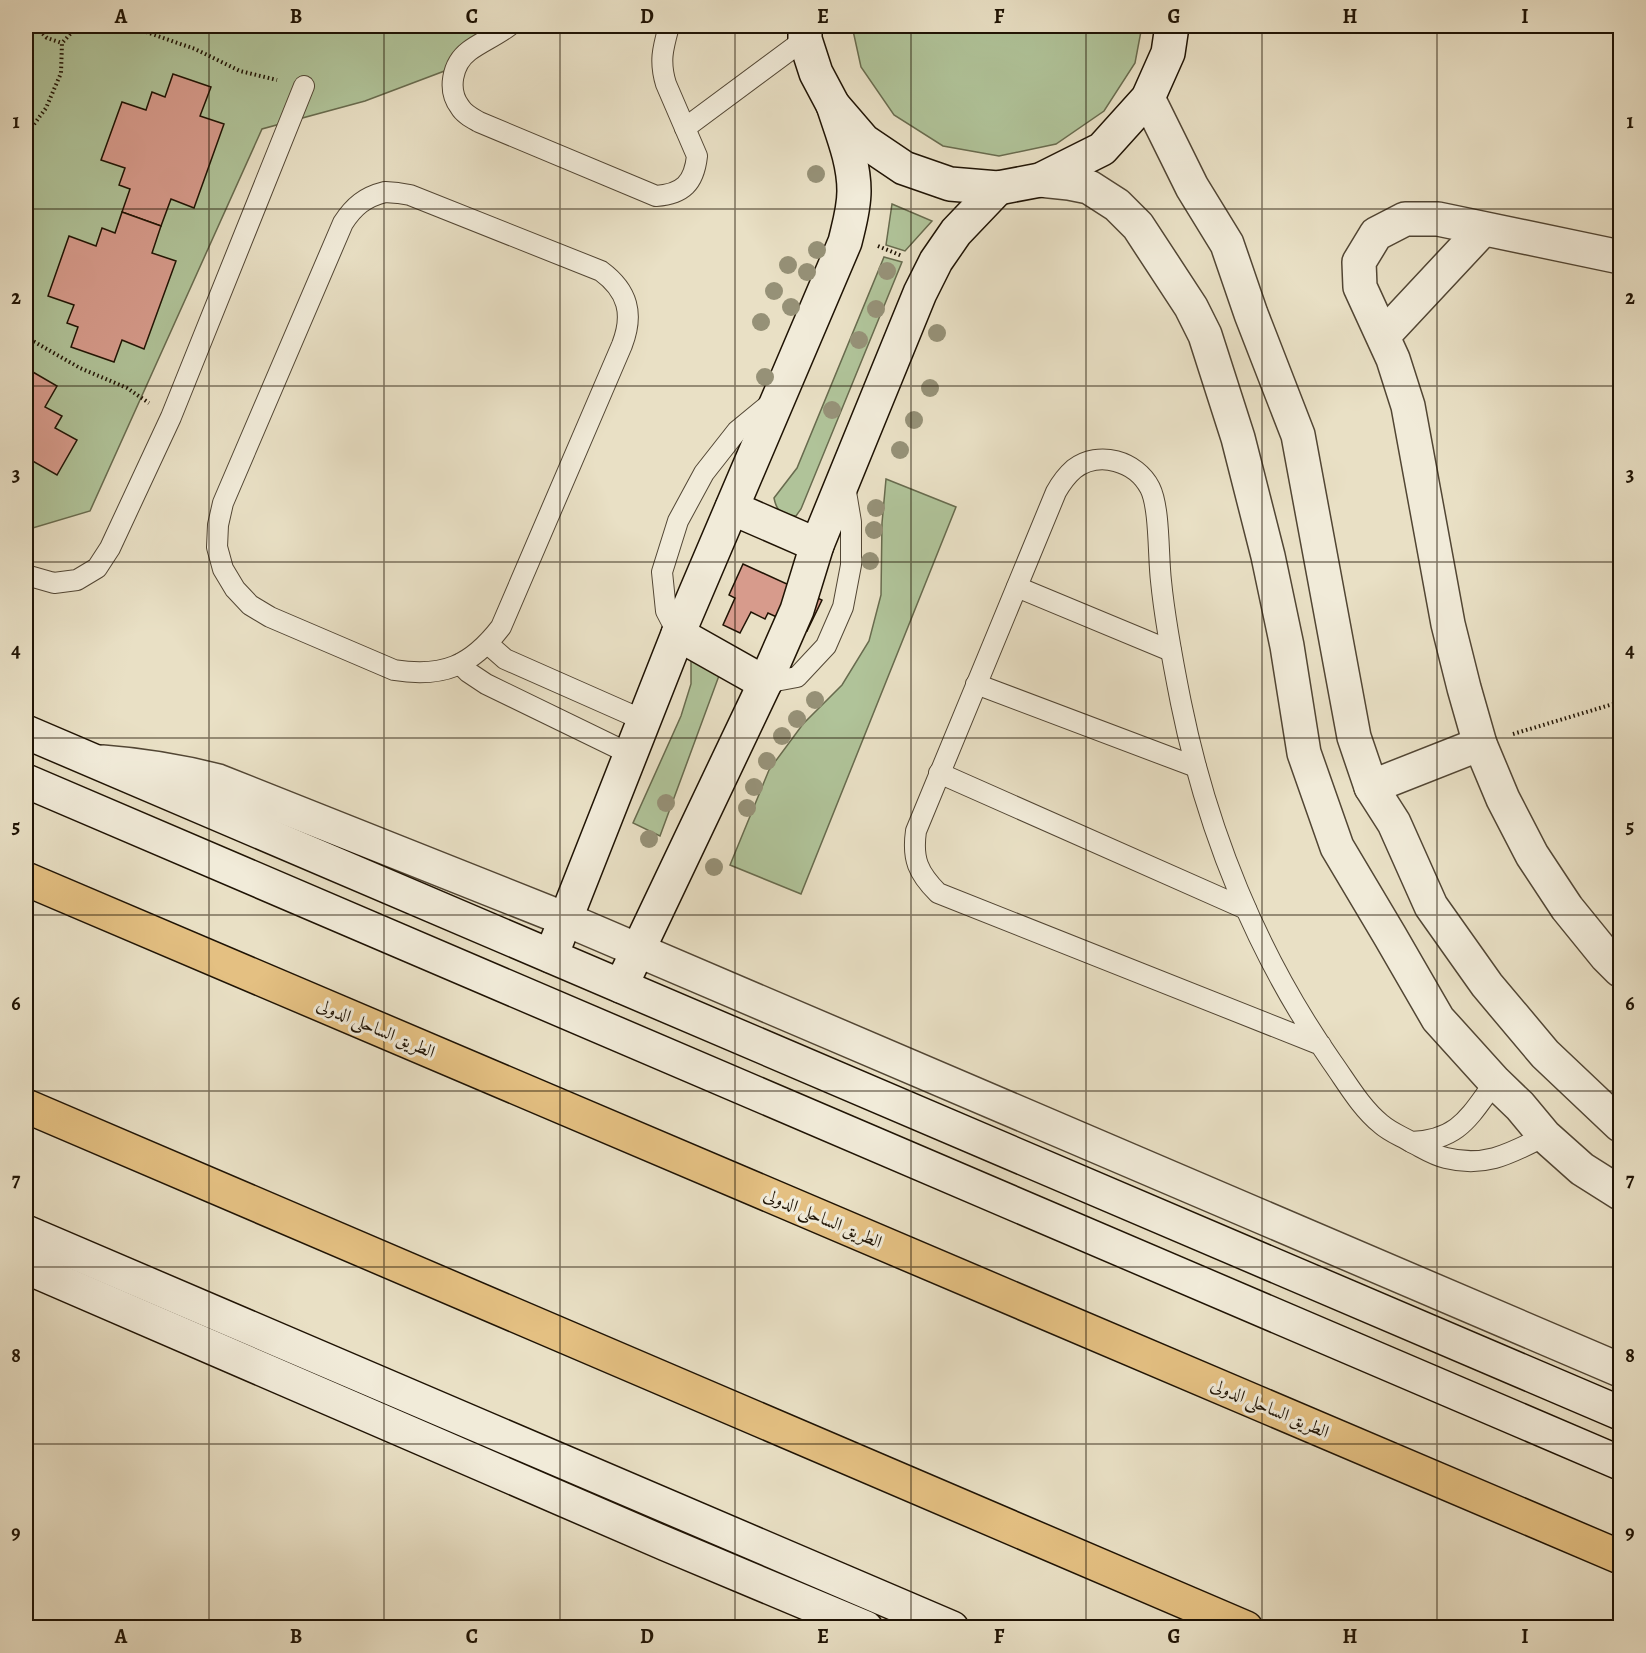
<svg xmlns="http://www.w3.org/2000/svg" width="1646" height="1653" viewBox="0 0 1646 1653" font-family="Alegreya,Amiri,serif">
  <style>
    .green { fill: #b0c399; stroke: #686b4e; stroke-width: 1.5 }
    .building { fill: #d79b8c; stroke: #1f1304; stroke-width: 1.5 }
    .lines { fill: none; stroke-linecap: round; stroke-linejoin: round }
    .lane-casing { stroke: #524634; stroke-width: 22 }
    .street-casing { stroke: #524634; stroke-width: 36 }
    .secondary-casing { stroke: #1f1304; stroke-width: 36 }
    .highway-casing { stroke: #1f1304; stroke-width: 36 }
    .path { stroke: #1f1304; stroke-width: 4; stroke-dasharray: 1.5 3; stroke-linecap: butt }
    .lane { stroke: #f1ebd9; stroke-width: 20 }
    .street { stroke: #f1ebd9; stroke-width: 33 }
    .secondary { stroke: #f1ebd9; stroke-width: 33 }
    .highway { stroke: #e4c082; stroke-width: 33 }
    .tree { fill: #969177 }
    .grid { fill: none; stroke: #1f1304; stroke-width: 1.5; stroke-opacity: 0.55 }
    .labels { text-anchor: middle; stroke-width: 6; stroke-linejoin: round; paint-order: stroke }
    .street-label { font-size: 18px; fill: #1f1304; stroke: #f1ebd9 }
    .neatline { fill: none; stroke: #1f1304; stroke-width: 2 }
    .grid-label { font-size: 20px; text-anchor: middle; font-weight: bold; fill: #1f1304 }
  </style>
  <rect width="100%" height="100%" fill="#e9e0c5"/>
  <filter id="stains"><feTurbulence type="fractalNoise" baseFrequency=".00333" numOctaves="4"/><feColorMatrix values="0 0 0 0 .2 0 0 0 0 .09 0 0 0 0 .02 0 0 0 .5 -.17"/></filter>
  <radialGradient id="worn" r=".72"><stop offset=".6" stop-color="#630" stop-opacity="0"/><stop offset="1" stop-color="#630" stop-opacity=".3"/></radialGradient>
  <g class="green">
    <path d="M26,26H506L463,64L365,101L262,129L90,511L26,530Z"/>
    <path d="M852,26H1142L1135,63L1104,111L1056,144L999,156L943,146L894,115L861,67Z"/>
    <path d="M892,204L932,221L905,251L886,245Z"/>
    <path d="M884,257L902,262L801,509L796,516C782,514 777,513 774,498L797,468Z"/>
    <path d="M886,479L956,507L801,894L730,865L769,770L803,724L842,685L869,641L881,595L882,523Z"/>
    <path d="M691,660L720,673L660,836L633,823L681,716L691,684Z"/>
  </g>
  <g class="building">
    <path d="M173,74L211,87L200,116L224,124L194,208L171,199L161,226L122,212L130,189L119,185L125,168L101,160L122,102L146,110L152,92L165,97Z"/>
    <path d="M122,212L161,226L152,253L176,261L144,349L122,340L114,362L71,347L78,327L67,323L74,305L48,296L69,236L96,246L102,228L115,233Z"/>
    <path d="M26,368L57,386L45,407L62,416L55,428L77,440L57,475L31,460L26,470Z"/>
    <path d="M743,564L822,600L807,631L768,613L765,619L751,612L740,633L723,625L735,598L729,595Z"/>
  </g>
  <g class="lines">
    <defs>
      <g id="lane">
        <path d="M509,26C496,36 481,42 469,51C452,64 447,90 460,107C464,114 472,118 479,122L656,196C683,194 694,183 697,156L666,84C659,61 663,48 669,26"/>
        <path d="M685,128L805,39"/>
        <path d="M385,192L398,193L410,195L601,271C628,291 634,314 622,345L501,627C471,666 443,678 394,670L270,617L250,605L235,589L223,569L217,547L218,525L223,503L343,223C354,206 365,197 385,192Z"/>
        <path d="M26,575L54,583L77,580L97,568L110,548L171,417L304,86"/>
        <path d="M1017,587L1171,651"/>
        <path d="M678,634L666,611L662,572L678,521L704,473L737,431L771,403"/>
        <path d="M488,644L505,659L643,720"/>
        <path d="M460,664L468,672L486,684L630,754"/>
        <path d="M765,683L797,677L826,646L843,607L851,565V522L845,486"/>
        <path d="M976,684L1196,767"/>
        <path d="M939,773L1246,909"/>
        <path d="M1321,1045L938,893C918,873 912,859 916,831L1056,492C1061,483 1066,476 1074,469C1099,450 1136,461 1150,488C1160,508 1158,557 1161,581C1165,622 1173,663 1181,703C1207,831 1257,955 1332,1062C1347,1083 1361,1108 1381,1124C1390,1132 1401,1136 1411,1142C1423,1148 1433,1155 1446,1158C1486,1168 1511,1153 1545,1136"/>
        <path d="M1411,1142C1459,1140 1469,1117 1495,1082"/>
      </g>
      <g id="street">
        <path d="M1148,98L1192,187L1227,244L1251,314L1298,435L1354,737L1371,787L1394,823L1431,906L1487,985L1545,1054L1620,1125"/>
        <path d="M1040,180L1069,183L1089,187L1117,205L1138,226L1191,307L1205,335L1238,438L1268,556L1287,646L1304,753L1337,847L1390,936L1438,1019L1495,1082L1520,1106L1545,1136L1582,1169L1620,1193"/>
        <path d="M1620,257L1438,219H1405L1376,234L1359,262L1360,287L1393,359L1408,406L1448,624L1464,688L1480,744L1503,799L1532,855L1567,908L1606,956L1620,970"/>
        <path d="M1384,335L1483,229"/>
        <path d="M102,762C142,765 179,771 218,781L565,919L1620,1370"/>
        <path d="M1371,787L1480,744"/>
      </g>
      <g id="secondary">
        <path d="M805,26V39L816,73L833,105L864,141L904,168L950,184L998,188L1040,180L1102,149L1148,98L1168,53L1172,26"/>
        <path d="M732,508L817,545"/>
        <path d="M678,634L765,683"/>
        <path d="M26,732L1620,1413"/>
        <path d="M26,781L1620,1463"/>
        <path d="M551,956L678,634L845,242C849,225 854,209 854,191C854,161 842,133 833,105"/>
        <path d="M621,986L765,683L797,610L817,545L920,293L936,261L956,232L998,188"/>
        <path d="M26,1232L952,1628"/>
        <path d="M26,1267L666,1544L866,1628"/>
      </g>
      <g id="highway">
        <path d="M26,879L1620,1557"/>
        <path d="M26,1106L1246,1628"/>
      </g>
    </defs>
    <use href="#lane" class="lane-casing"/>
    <use href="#street" class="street-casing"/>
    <use href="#secondary" class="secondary-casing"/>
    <use href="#highway" class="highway-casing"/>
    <g class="path">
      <path d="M41,26L40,31L47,38L62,43"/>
      <path d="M129,26L195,49L240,71L277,80"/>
      <path d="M26,135L46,108L61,73L62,43L72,32L73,26"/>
      <path d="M878,246L902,256"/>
      <path d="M26,337L80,368L127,388L149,403"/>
      <path d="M1513,734L1620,702"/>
    </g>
    <use href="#lane" class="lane"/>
    <use href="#street" class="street"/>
    <use href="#secondary" class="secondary"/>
    <use href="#highway" class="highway"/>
  </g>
  <g class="tree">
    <circle cx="816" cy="174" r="9"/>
    <circle cx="817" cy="250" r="9"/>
    <circle cx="788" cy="265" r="9"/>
    <circle cx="887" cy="271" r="9"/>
    <circle cx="807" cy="272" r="9"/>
    <circle cx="774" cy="291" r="9"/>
    <circle cx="791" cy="307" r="9"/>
    <circle cx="876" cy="309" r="9"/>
    <circle cx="761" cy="322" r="9"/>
    <circle cx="937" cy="333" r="9"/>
    <circle cx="859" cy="340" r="9"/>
    <circle cx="765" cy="377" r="9"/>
    <circle cx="930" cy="388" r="9"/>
    <circle cx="832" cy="410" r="9"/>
    <circle cx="914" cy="420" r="9"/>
    <circle cx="900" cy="450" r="9"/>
    <circle cx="876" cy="508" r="9"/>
    <circle cx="874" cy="530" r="9"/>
    <circle cx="870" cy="561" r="9"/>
    <circle cx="815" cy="700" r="9"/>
    <circle cx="797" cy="719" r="9"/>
    <circle cx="782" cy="736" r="9"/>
    <circle cx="767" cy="761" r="9"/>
    <circle cx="754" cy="787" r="9"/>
    <circle cx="666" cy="803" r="9"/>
    <circle cx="747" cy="808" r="9"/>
    <circle cx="649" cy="839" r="9"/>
    <circle cx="714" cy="867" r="9"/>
  </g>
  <path class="grid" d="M209,26V1628M384,26V1628M560,26V1628M735,26V1628M911,26V1628M1086,26V1628M1262,26V1628M1437,26V1628M26,209H1620M26,386H1620M26,562H1620M26,738H1620M26,915H1620M26,1091H1620M26,1267H1620M26,1444H1620"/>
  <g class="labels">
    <g class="street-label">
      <text transform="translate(376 1028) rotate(23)" y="6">الطريق الساحلى الدولى</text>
      <text transform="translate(823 1218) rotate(23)" y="6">الطريق الساحلى الدولى</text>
      <text transform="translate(1270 1408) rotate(23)" y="6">الطريق الساحلى الدولى</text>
    </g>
  </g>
  <rect width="1646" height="1653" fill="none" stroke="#e9e0c5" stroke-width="66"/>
  <rect x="33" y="33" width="1580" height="1587" class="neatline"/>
  <g class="grid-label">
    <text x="121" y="23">A</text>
    <text x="296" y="23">B</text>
    <text x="472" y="23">C</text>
    <text x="647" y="23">D</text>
    <text x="823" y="23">E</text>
    <text x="999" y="23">F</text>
    <text x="1174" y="23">G</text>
    <text x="1350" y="23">H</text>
    <text x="1525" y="23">I</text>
    <text x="16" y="128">1</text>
    <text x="1630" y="128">1</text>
    <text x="16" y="304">2</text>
    <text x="1630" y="304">2</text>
    <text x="16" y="481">3</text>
    <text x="1630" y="481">3</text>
    <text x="16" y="657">4</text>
    <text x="1630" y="657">4</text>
    <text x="16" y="833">5</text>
    <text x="1630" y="833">5</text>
    <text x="16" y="1010">6</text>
    <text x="1630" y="1010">6</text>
    <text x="16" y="1186">7</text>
    <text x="1630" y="1186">7</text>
    <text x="16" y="1362">8</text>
    <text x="1630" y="1362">8</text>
    <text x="16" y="1539">9</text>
    <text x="1630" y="1539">9</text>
    <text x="121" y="1643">A</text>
    <text x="296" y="1643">B</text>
    <text x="472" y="1643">C</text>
    <text x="647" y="1643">D</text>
    <text x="823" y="1643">E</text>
    <text x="999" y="1643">F</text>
    <text x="1174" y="1643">G</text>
    <text x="1350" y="1643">H</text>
    <text x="1525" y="1643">I</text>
  </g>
  <rect width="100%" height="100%" filter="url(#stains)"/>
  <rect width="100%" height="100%" fill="url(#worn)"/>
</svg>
